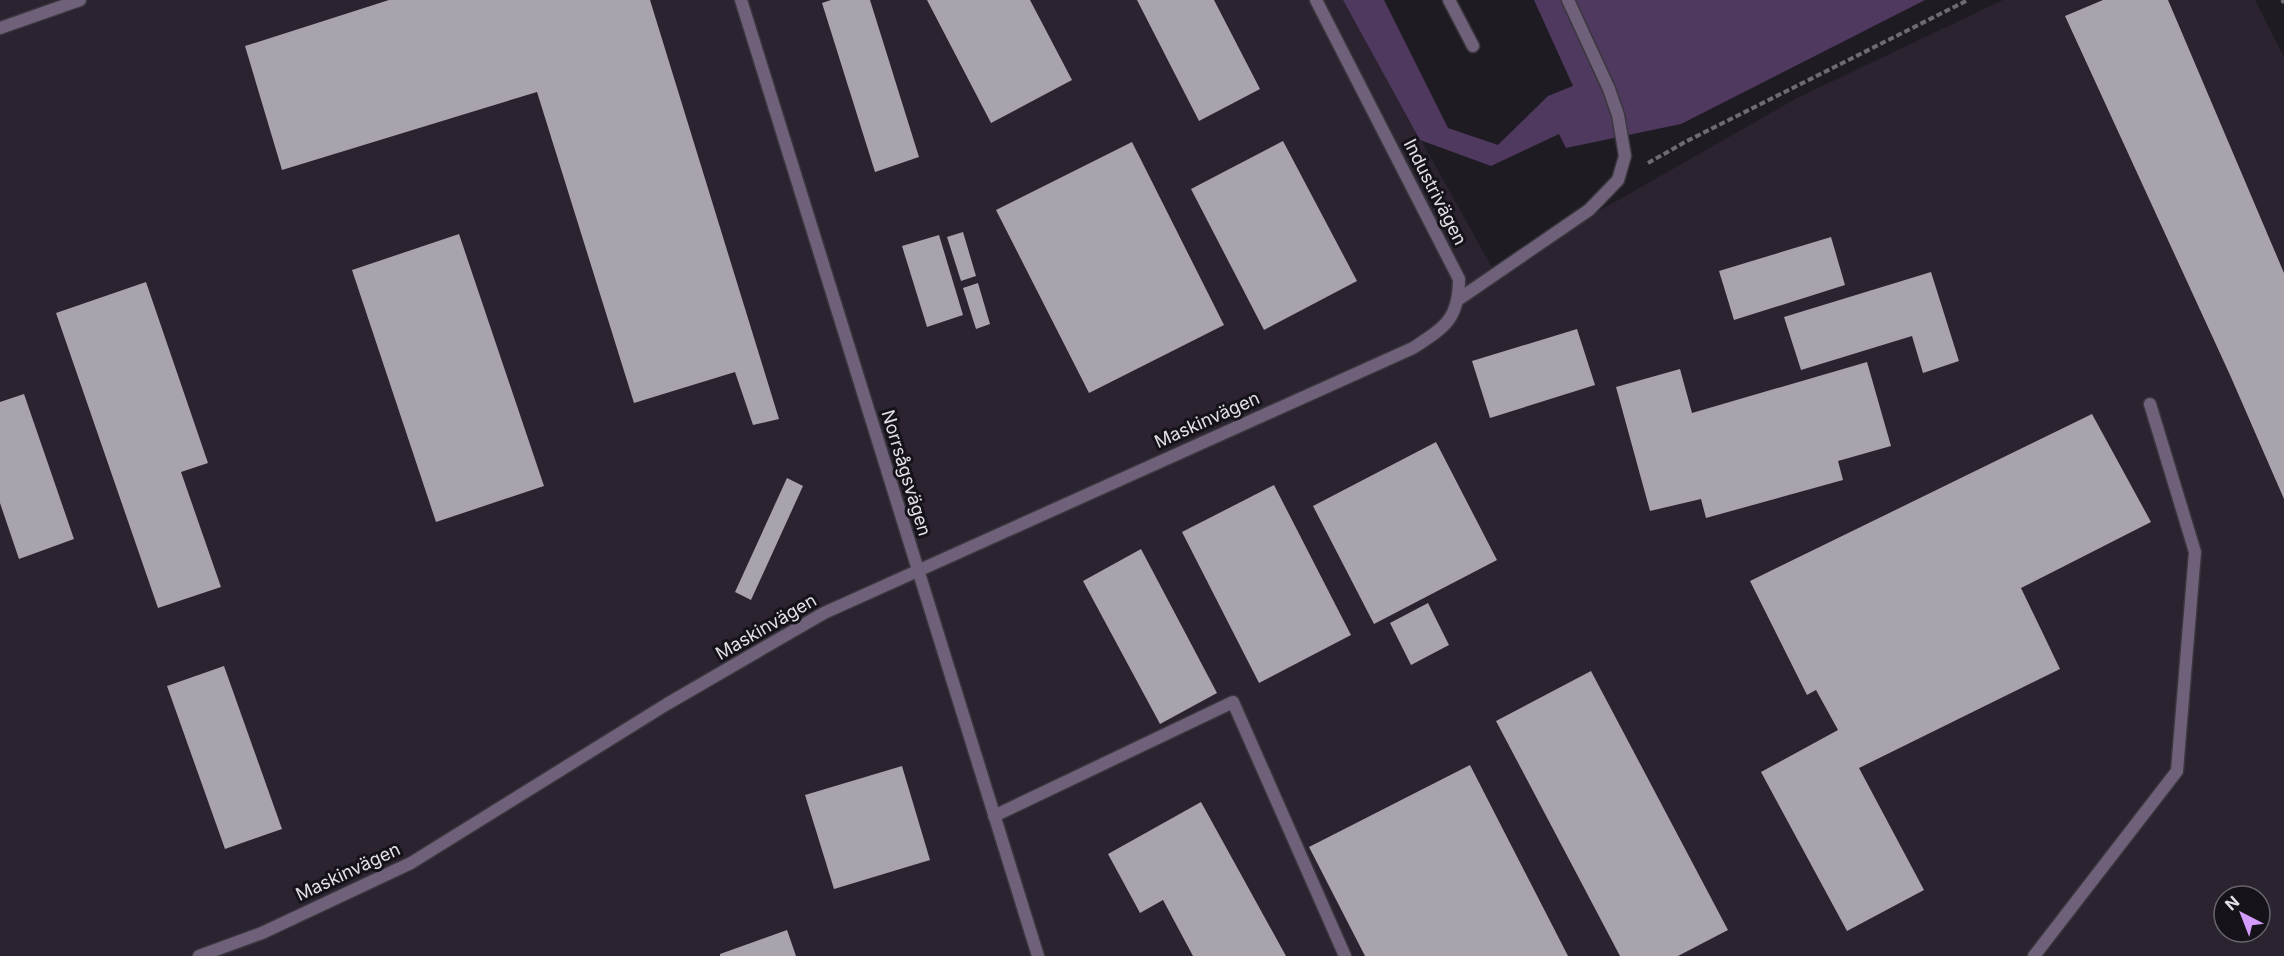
<svg xmlns="http://www.w3.org/2000/svg" width="2284" height="956" viewBox="0 0 2284 956" font-family="Inter,sans-serif">
  <style>
    .built { fill: #2b2330; fill-rule: evenodd }
    .green { fill: #4f395f }
    .building { fill: #a8a3ad }
    .lines { fill: none; stroke-linecap: round; stroke-linejoin: round }
    .service-casing { stroke: #3a373e; stroke-width: 15 }
    .minor-casing { stroke: #3a373e; stroke-width: 15 }
    .tertiary-casing { stroke: #3a373e; stroke-width: 15 }
    .path { stroke: #6e6b72; stroke-width: 4; stroke-dasharray: 6 3; stroke-linecap: butt }
    .service { stroke: #6f617a; stroke-width: 12 }
    .minor { stroke: #6f617a; stroke-width: 12 }
    .tertiary { stroke: #6f617a; stroke-width: 12 }
    .labels { text-anchor: middle; stroke-width: 6; stroke-linejoin: round; paint-order: stroke }
    .street-label { font-size: 18px; fill: #e3e0e6; stroke: #16121a }
  </style>
  <rect width="100%" height="100%" fill="#1f1b23"/>
  <path class="built" d="M0,0H1343L1494,271L1797,98L2003,0H2255L2284,57V956H0ZM2224,896H2260V932H2224Z"/>
  <path class="green" d="M1343,0H1384L1448,128L1498,145L1548,96L1573,86L1534,0H1925L1681,124L1566,148L1559,134L1491,166L1420,140Z"/>
  <g class="building">
    <path d="M389,0H650L779,419L753,425L735,372L634,403L537,92L282,170L245,46Z"/>
    <path d="M831,0H870L919,157L875,172L822,3Z"/>
    <path d="M927,0H1030L1072,80L991,123Z"/>
    <path d="M1137,0H1214L1260,89L1199,121Z"/>
    <path d="M2103,0H2168L2284,273V499L2230,375L2065,16Z"/>
    <path d="M1283,141L1357,281L1264,330L1191,189Z"/>
    <path d="M1132,142L1224,325L1089,393L996,210Z"/>
    <path d="M963,232L976,276L961,281L947,237Z"/>
    <path d="M459,234L544,486L436,522L352,270Z"/>
    <path d="M939,235L963,315L927,327L902,246Z"/>
    <path d="M1831,237L1845,285L1734,320L1719,271Z"/>
    <path d="M1931,272L1959,361L1923,373L1912,336L1801,370L1784,317Z"/>
    <path d="M146,282L208,463L181,472L221,587L158,608L56,313Z"/>
    <path d="M978,283L990,324L976,329L963,288Z"/>
    <path d="M1577,329L1595,385L1490,418L1472,361Z"/>
    <path d="M1867,362L1891,446L1838,461L1843,480L1706,518L1701,499L1650,511L1616,387L1680,369L1692,413Z"/>
    <path d="M24,394L74,539L19,559L0,503V402Z"/>
    <path d="M2092,414L2151,522L2021,588L2060,669L1859,768L1924,890L1847,931L1761,772L1838,730L1816,690L1807,695L1750,581Z"/>
    <path d="M1436,442L1497,560L1374,624L1313,506Z"/>
    <path d="M787,478L803,486L751,600L735,592Z"/>
    <path d="M1274,485L1351,635L1259,683L1182,532Z"/>
    <path d="M1141,549L1217,693L1160,724L1083,581Z"/>
    <path d="M1428,603L1449,645L1411,665L1390,623Z"/>
    <path d="M224,666L282,829L225,849L167,686Z"/>
    <path d="M1591,671L1728,930L1678,956H1620L1496,721Z"/>
    <path d="M1470,765L1568,956H1365L1309,847Z"/>
    <path d="M902,766L930,860L834,889L805,795Z"/>
    <path d="M1201,802L1286,956H1193L1163,900L1140,913L1108,854Z"/>
    <path d="M787,930L796,956H720V954Z"/>
  </g>
  <g class="lines">
    <defs>
      <g id="service">
        <path d="M1449,0L1473,46"/>
        <path d="M1459,299L1589,210L1618,180L1625,156L1618,115L1609,89L1568,0"/>
        <path d="M994,816L1233,702L1345,956"/>
        <path d="M2034,956L2177,771L2195,552L2150,404"/>
      </g>
      <g id="minor">
        <path d="M0,28L80,0"/>
        <path d="M199,956L262,933L411,863L667,704L824,613L1413,348C1445,327 1459,319 1459,279L1316,0"/>
      </g>
      <path id="tertiary" d="M741,0L1038,956"/>
    </defs>
    <use href="#service" class="service-casing"/>
    <use href="#minor" class="minor-casing"/>
    <use href="#tertiary" class="tertiary-casing"/>
    <g class="path">
      <path d="M2282,0L2284,3"/>
      <path d="M1648,163L1687,141L1968,0"/>
    </g>
    <use href="#service" class="service"/>
    <use href="#minor" class="minor"/>
    <use href="#tertiary" class="tertiary"/>
  </g>
  <g class="labels">
    <g class="street-label">
      <text transform="translate(1435 192) rotate(63)" y="6">Industrivägen</text>
      <text transform="translate(1207 420) rotate(-24)" y="6">Maskinvägen</text>
      <text transform="translate(906 473) rotate(73)" y="6">Norrsågsvägen</text>
      <text transform="translate(766 627) rotate(-30)" y="6">Maskinvägen</text>
      <text transform="translate(348 872) rotate(-25)" y="6">Maskinvägen</text>
    </g>
  </g>
  <g transform="translate(2242 914) rotate(318)"><circle r="28" fill="#16121a" stroke="#68646c" stroke-width="1.5"/>
  <path d="M0-4.5L10 22L0 15L-10 22Z" fill="#d39cfc"/>
  <text y="-9" font-size="16" font-weight="bold" text-anchor="middle" fill="#e3e0e6">N</text>
  </g>
</svg>
